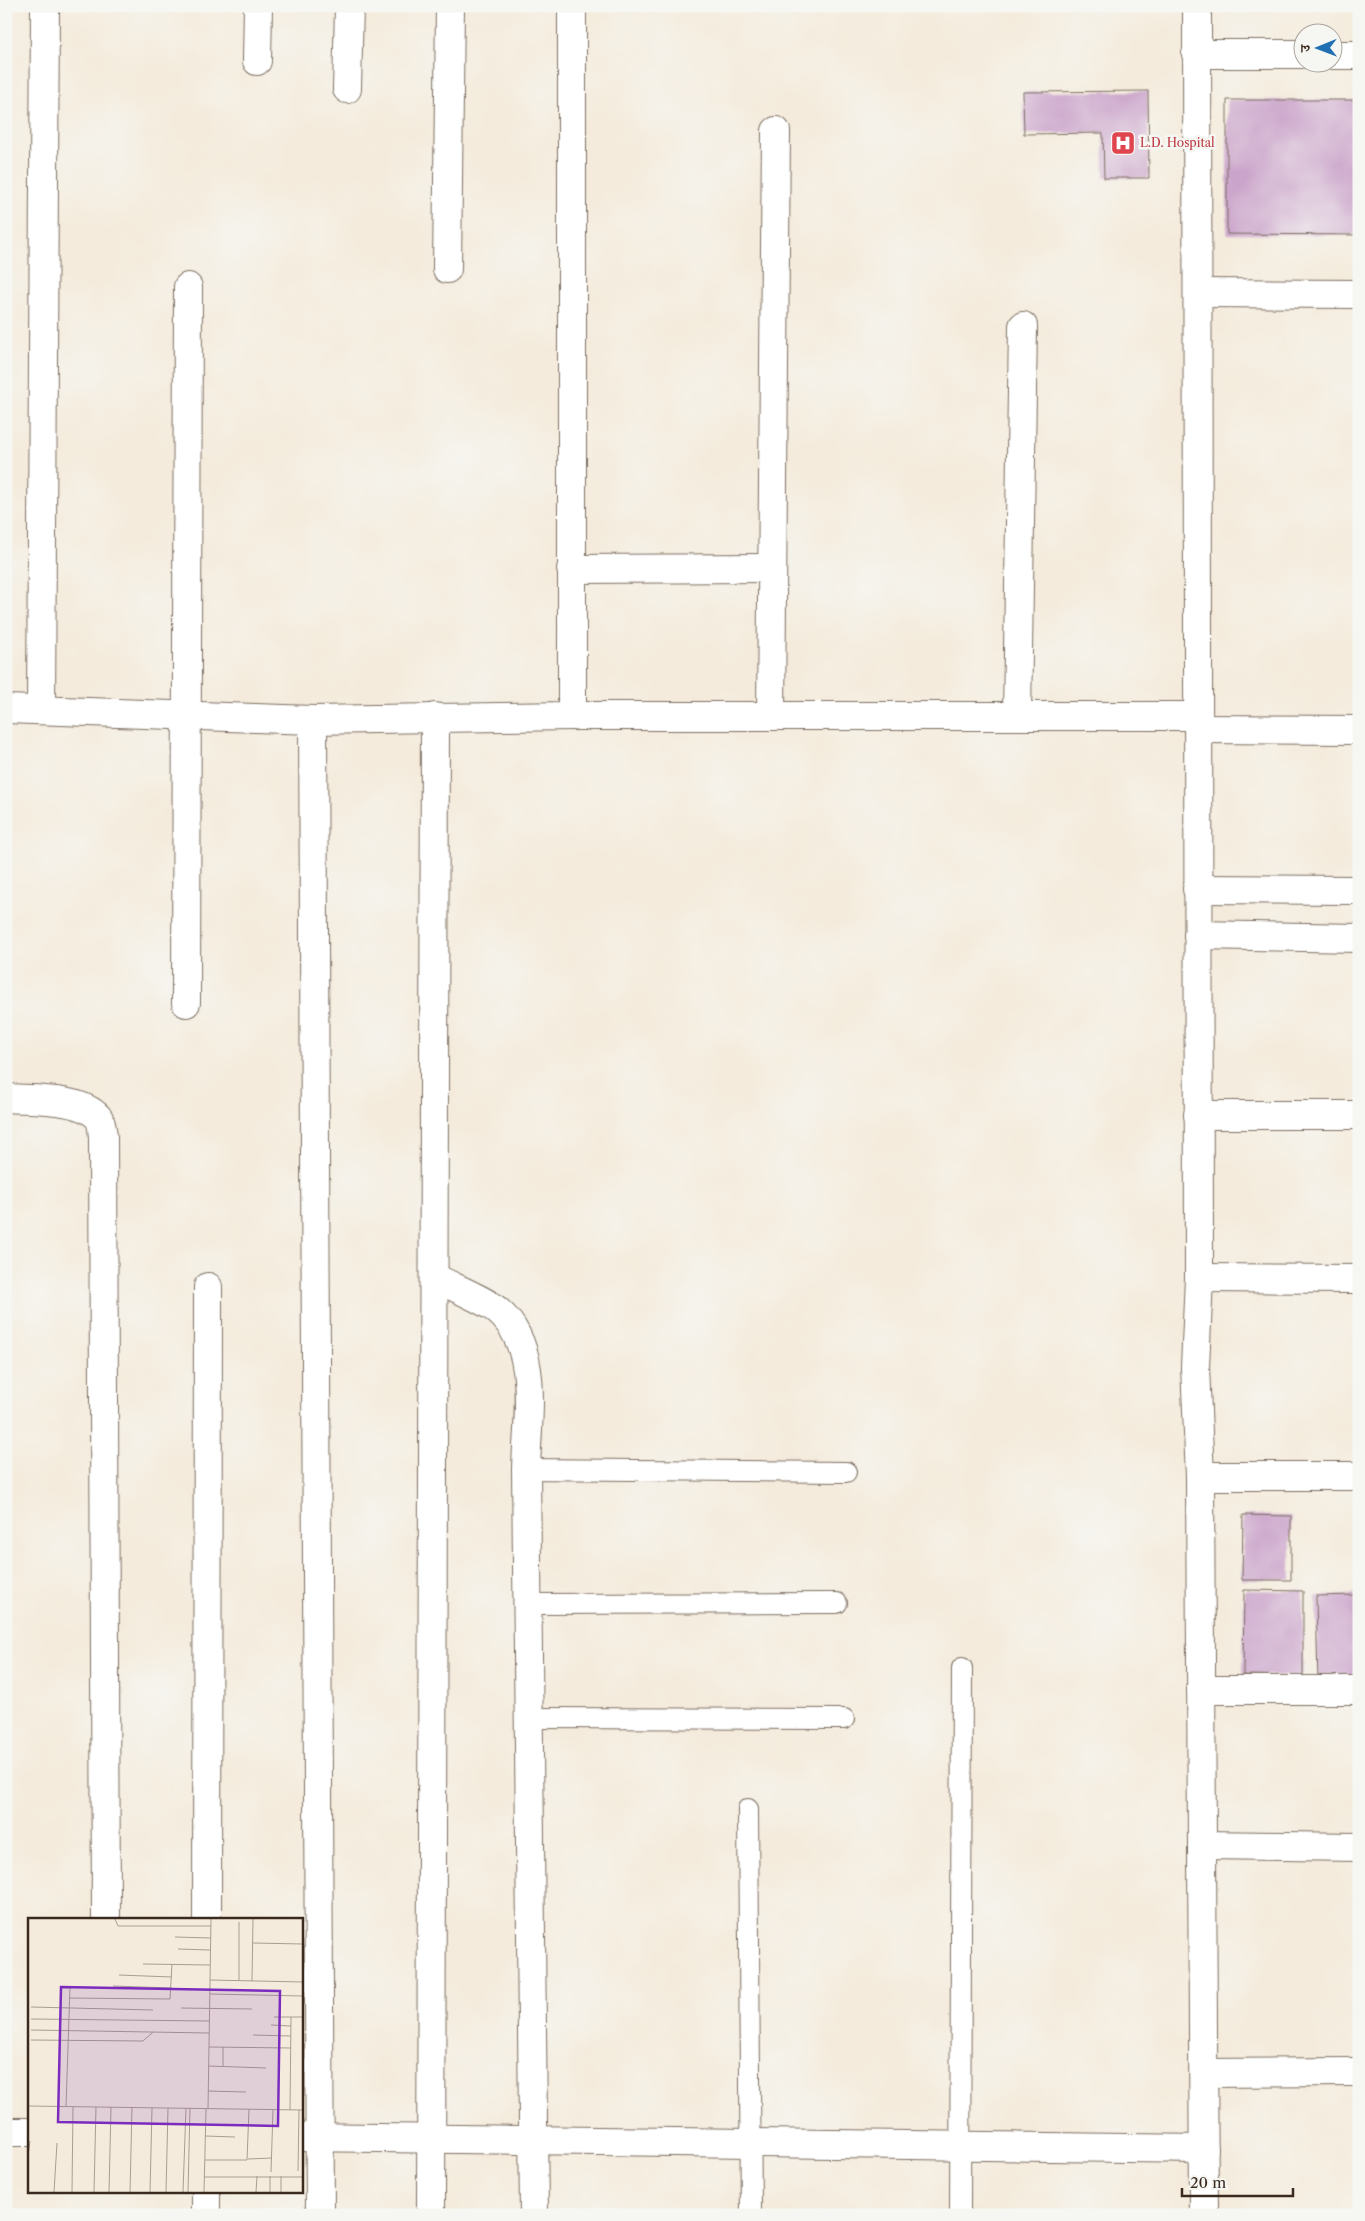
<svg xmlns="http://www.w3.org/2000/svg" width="1365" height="2221" viewBox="0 0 1365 2221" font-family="'Libre Caslon Text','Noto Serif Devanagari',serif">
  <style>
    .building { fill: #cba4cb }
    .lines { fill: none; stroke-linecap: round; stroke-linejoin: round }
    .service-casing { stroke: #7c6e60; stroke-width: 22 }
    .minor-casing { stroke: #7c6e60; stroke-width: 30 }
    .tertiary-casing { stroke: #7c6e60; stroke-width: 30 }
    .service { stroke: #fff; stroke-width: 20 }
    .minor { stroke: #fff; stroke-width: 28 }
    .tertiary { stroke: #fff; stroke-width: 28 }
    .labels { text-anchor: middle; stroke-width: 5; stroke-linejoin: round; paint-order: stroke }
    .health-label { font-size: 12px; fill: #be3a42; stroke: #f6f6f2; text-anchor: start }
    .inset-road { fill: none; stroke: #aa9e90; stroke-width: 1 }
    .view { fill: #7b2cbf; fill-opacity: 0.15; stroke: #7b2cbf; stroke-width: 2.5 }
    .inset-edge { fill: none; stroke: #3b2a1e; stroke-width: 2.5 }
  </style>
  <rect width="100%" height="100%" fill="#f6f6f2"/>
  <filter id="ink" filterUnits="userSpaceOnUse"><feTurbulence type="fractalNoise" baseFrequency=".02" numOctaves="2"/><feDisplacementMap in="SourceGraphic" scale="10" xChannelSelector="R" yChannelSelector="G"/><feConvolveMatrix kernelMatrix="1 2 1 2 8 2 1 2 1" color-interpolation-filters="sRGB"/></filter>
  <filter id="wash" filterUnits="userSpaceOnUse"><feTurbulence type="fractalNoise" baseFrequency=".0096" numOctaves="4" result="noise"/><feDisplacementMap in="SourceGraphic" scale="20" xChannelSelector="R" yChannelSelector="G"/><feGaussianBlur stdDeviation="1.12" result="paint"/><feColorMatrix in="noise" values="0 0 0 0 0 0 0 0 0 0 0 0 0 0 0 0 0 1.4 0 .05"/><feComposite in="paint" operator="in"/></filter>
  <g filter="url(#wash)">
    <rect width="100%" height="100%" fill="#f4ebdc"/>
    <g id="blocks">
      <g class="building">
        <path d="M1148,91L1149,178H1104L1103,133L1024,134L1023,92Z"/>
        <path d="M1227,100H1359V235L1227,234Z"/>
        <path d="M1243,1515L1291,1516V1580H1242Z"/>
        <path d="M1244,1590L1303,1591V1676L1243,1675Z"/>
        <path d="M1356,1595L1357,1684H1318L1316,1596Z"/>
      </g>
    </g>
  </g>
  <g filter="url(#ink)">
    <use href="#blocks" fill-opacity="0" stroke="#7c6e60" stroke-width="1"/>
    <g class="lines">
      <defs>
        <g id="service">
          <path d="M526,1469L846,1472"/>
          <path d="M527,1604L837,1603"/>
          <path d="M529,1718L844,1719"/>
          <path d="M748,1809L751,2215"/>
          <path d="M960,2215L962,1668"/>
        </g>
        <g id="minor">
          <path d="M1196,54H1302"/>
          <path d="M1332,55H1359"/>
          <path d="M257,61L258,6"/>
          <path d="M347,89L349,6"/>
          <path d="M447,269L450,6"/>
          <path d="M1199,293L1359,294"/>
          <path d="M571,569L772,568"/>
          <path d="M6,709L313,720L572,716H1197"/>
          <path d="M41,710L45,6"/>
          <path d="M771,715L776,131"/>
          <path d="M572,716V6"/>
          <path d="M1017,716L1023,326"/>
          <path d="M313,720L320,2215"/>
          <path d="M1198,729L1359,730"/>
          <path d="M1197,889L1359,890"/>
          <path d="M1198,935L1359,938"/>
          <path d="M186,1003L188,287"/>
          <path d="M6,1098C32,1100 80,1097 98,1117C102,1122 102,1130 103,1136L106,1920"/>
          <path d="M1198,1115H1359"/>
          <path d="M434,1277C450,1286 486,1300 498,1311C541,1348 527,1419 526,1469L534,2215"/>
          <path d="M1199,1278L1359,1279"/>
          <path d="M1200,1476H1359"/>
          <path d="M1201,1690H1359"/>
          <path d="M1202,1845L1359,1847"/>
          <path d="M207,1920L208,1287"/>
          <path d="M1204,2073L1359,2072"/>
          <path d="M6,2132H29"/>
          <path d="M301,2137L1204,2149"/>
          <path d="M206,2215V2192"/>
          <path d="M431,2215L435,717"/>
        </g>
        <path id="tertiary" d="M1197,6L1199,1278L1195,1367L1200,1476L1204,2215"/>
      </defs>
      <use href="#service" class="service-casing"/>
      <use href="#minor" class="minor-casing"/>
      <use href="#tertiary" class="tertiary-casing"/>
      <use href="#service" class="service"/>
      <use href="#minor" class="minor"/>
      <use href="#tertiary" class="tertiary"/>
    </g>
  </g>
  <defs>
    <symbol id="hospital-square" viewBox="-11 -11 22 22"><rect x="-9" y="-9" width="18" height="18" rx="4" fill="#e0444e" stroke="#f6f6f2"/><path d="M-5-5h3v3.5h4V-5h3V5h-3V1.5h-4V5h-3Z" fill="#fff"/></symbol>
  </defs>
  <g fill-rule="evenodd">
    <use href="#hospital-square" x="1109" y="129" width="28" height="28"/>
  </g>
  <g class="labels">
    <g class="health-label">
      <text x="1140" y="147">L.D. Hospital</text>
    </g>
  </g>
  <g transform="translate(28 1918)">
    <rect width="275" height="275" fill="#f4ebdc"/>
    <path class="inset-road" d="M87,1L90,8H183M147,19L183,20M225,25L275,26M150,31L182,32M115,46L182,47M91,57L144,59M182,62L275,64M211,63V4M224,63L225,1M85,68L144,70M182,76L275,78M41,80L142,81L144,46M3,89L125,92M153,90L224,91M246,99H275M3,101L181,103M243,107L263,108M3,112L181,115M225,117L263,118M3,122L115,123L125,114M181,129L263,130M180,148L238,150M195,149V129M180,173L218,174M0,188L275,192M38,189L42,69M180,191L183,1M262,192L263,99M177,218L207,219M0,238L2,223M220,241L244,240M177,242H219L221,191M270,253L271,192M243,254L245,192M176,259H275M26,274L29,225M44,274L45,189M66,274L68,189M81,274L83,189M102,274L104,189M122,274L124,190M138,274L140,190M155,274L158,190M160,274L162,190M176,274L178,191M228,274L229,258M242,274V258M253,274V258"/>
    <path class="view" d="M33,69L252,73L250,208L30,204Z"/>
    <rect width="275" height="275" class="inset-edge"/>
  </g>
  <rect width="1365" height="2221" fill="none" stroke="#f6f6f2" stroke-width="25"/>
  <g transform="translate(1318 48) rotate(269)"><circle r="24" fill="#f6f6f2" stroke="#aba49d"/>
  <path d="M0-4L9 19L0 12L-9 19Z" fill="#1f6fb2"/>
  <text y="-8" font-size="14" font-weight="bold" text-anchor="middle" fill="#3b2a1e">उ</text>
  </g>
  <path d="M1182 2188v8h111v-8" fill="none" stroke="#3b2a1e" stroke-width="2.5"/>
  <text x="1190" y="2188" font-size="15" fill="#3b2a1e" stroke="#f6f6f2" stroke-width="4" paint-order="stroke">20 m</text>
</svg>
